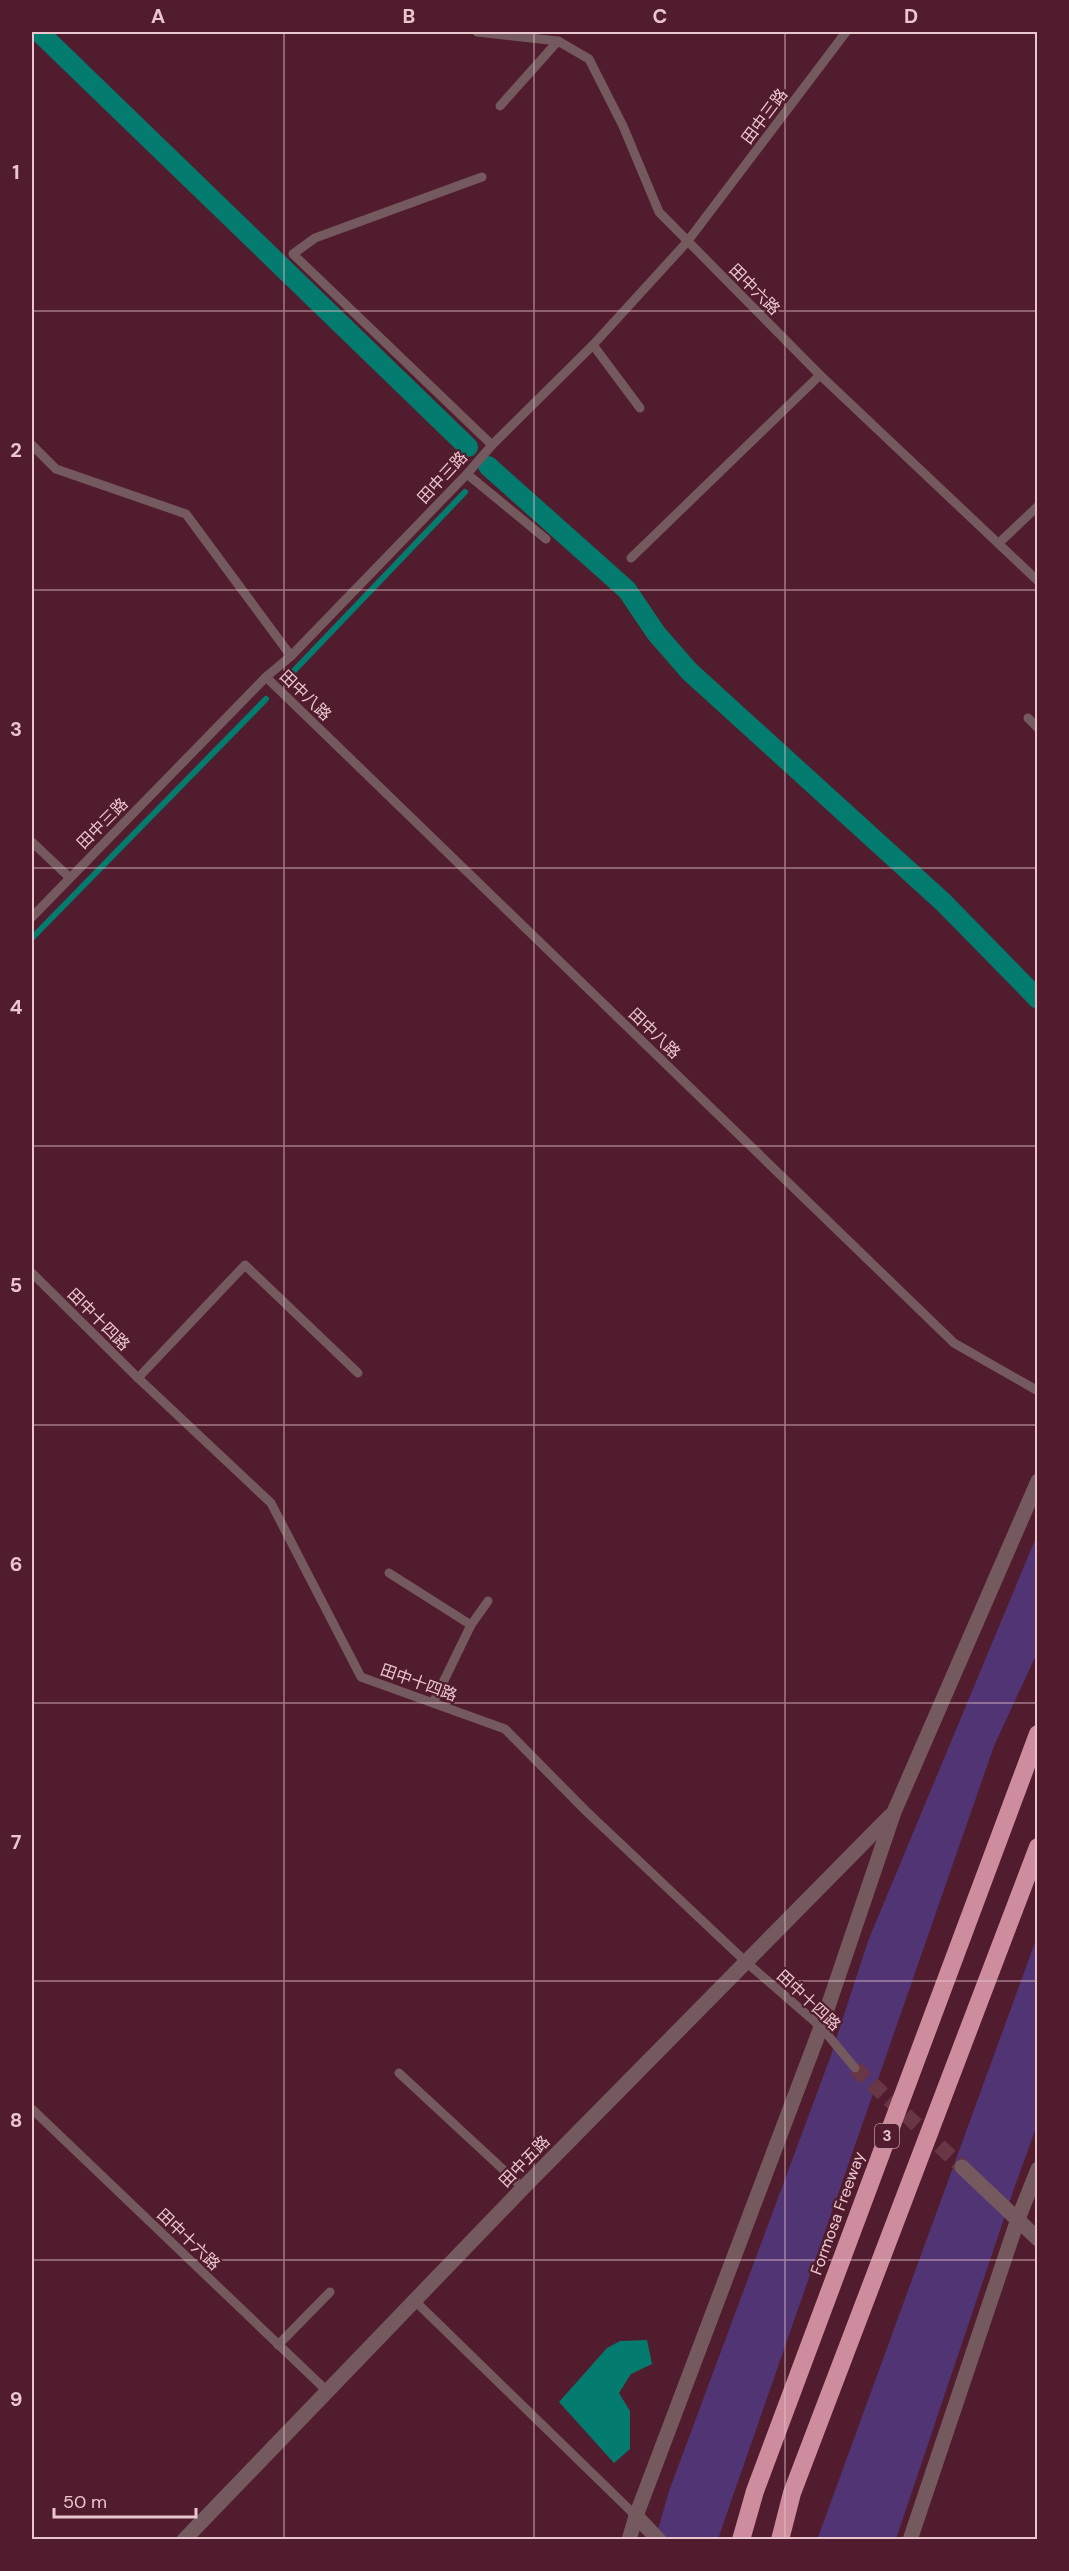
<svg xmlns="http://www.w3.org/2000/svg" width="1069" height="2571" viewBox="0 0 1069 2571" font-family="'DM Sans','Noto Sans TC',sans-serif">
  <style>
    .green { fill: #503474 }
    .water { fill: #037b6e }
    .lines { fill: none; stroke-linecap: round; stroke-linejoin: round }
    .stream { stroke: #037b6e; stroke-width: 6 }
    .canal { stroke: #037b6e; stroke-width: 20 }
    .street-tunnel { stroke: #683645; stroke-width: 15; stroke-dasharray: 15 8; stroke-linecap: butt }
    .lane { stroke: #74595f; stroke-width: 9 }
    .street { stroke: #74595f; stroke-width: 15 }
    .highway { stroke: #ce8d9e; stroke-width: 18 }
    .grid { fill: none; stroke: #eac7cf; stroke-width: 1.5; stroke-opacity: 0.55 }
    .labels { text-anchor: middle; stroke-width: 4.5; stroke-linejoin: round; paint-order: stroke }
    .shield { fill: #511c2d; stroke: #bc949e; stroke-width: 1.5 }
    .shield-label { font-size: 15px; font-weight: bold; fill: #eac7cf }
    .street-label { font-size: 16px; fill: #eac7cf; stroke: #511c2d }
    .neatline { fill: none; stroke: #eac7cf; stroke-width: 2 }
    .grid-label { font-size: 20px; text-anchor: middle; font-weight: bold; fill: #eac7cf }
  </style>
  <rect width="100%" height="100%" fill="#511c2d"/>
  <g class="green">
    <path d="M1037,1535V1653L994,1746L718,2539L655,2540L669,2491L830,2058L868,1941Z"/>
    <path d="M1037,1937V2125L1015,2186L896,2539L817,2540Z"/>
  </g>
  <path class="water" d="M647,2340L652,2364L631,2374L619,2393L630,2411V2449L614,2463L559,2402L607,2348L620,2341Z"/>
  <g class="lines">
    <g class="stream">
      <path d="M487,470L489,468"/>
      <path d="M288,677L465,492"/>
      <path d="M32,938L266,699"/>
    </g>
    <g class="canal">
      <path d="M39,32L468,447"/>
      <path d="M488,466L627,590L656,633L689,671L943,902L1038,999"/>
    </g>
    <path class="street-tunnel" d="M855,2068L962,2167"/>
    <g class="lane">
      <path d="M477,32L558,41L589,59L623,126L659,212L820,375L1038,581"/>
      <path d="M500,106L558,41"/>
      <path d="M482,177L315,238L293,254L492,445"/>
      <path d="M593,345L640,408"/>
      <path d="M32,445L56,469L186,514L291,656"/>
      <path d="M467,474L546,539"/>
      <path d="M999,543L1038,506"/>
      <path d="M631,558L820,375"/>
      <path d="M266,677L954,1343L1038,1391"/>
      <path d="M1028,718L1038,728"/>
      <path d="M32,842L69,877"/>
      <path d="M32,917L266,677L291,656L467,474L492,445L593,345L687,242L846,32"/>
      <path d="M32,1273L138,1378L271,1503L361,1677L505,1729L587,1812L746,1962L821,2027L855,2068"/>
      <path d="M138,1378L245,1265L358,1373"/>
      <path d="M389,1573L471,1625"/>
      <path d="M433,1703L471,1625L488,1601"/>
      <path d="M399,2073L523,2188"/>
      <path d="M32,2109L326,2390"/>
      <path d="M415,2301L636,2516"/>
      <path d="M278,2345L330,2292"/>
    </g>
    <g class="street">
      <path d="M962,2167L1038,2239"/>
      <path d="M636,2516L659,2540"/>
      <path d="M184,2540L523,2188L890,1816"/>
      <path d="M629,2540L636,2516L821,2027L894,1812L1038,1481"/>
      <path d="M910,2540L1018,2219L1038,2169"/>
    </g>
    <g class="highway">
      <path d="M741,2540L755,2491L1038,1734"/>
      <path d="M780,2540L792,2493L1038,1847"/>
    </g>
  </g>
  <path class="grid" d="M284,32V2540M534,32V2540M785,32V2540M32,311H1038M32,590H1038M32,868H1038M32,1146H1038M32,1425H1038M32,1703H1038M32,1981H1038M32,2260H1038"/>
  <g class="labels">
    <rect class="shield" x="875" y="2124" width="24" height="24" rx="4.5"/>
    <g class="shield-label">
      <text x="887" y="2141">3</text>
    </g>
    <g class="street-label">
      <text transform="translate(764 116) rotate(-53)" y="6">田中三路</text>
      <text transform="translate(755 289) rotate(45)" y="6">田中六路</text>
      <text transform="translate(442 477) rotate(-47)" y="6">田中三路</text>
      <text transform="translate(306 695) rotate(44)" y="6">田中八路</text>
      <text transform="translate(102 823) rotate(-45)" y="6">田中三路</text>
      <text transform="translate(655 1033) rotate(44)" y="6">田中八路</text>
      <text transform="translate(99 1319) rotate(45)" y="6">田中十四路</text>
      <text transform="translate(419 1682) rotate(20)" y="6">田中十四路</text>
      <text transform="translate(809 2000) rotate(43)" y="6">田中十四路</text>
      <text transform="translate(524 2161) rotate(-46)" y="6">田中五路</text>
      <text transform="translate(837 2213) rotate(-70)" y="6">Formosa Freeway</text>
      <text transform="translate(189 2239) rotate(44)" y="6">田中十六路</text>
    </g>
  </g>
  <rect width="1069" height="2571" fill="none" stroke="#511c2d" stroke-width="66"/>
  <path d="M54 2508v9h142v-9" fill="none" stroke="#eac7cf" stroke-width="3"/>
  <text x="63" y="2508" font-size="18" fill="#eac7cf" stroke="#511c2d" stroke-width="4.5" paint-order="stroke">50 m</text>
  <rect x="33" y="33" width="1003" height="2505" class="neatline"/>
  <g class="grid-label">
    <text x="158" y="23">A</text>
    <text x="409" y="23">B</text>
    <text x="660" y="23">C</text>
    <text x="911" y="23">D</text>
    <text x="16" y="179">1</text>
    <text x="16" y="457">2</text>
    <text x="16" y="736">3</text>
    <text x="16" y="1014">4</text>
    <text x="16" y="1292">5</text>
    <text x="16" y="1571">6</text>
    <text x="16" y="1849">7</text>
    <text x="16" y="2127">8</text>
    <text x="16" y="2406">9</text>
  </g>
</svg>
